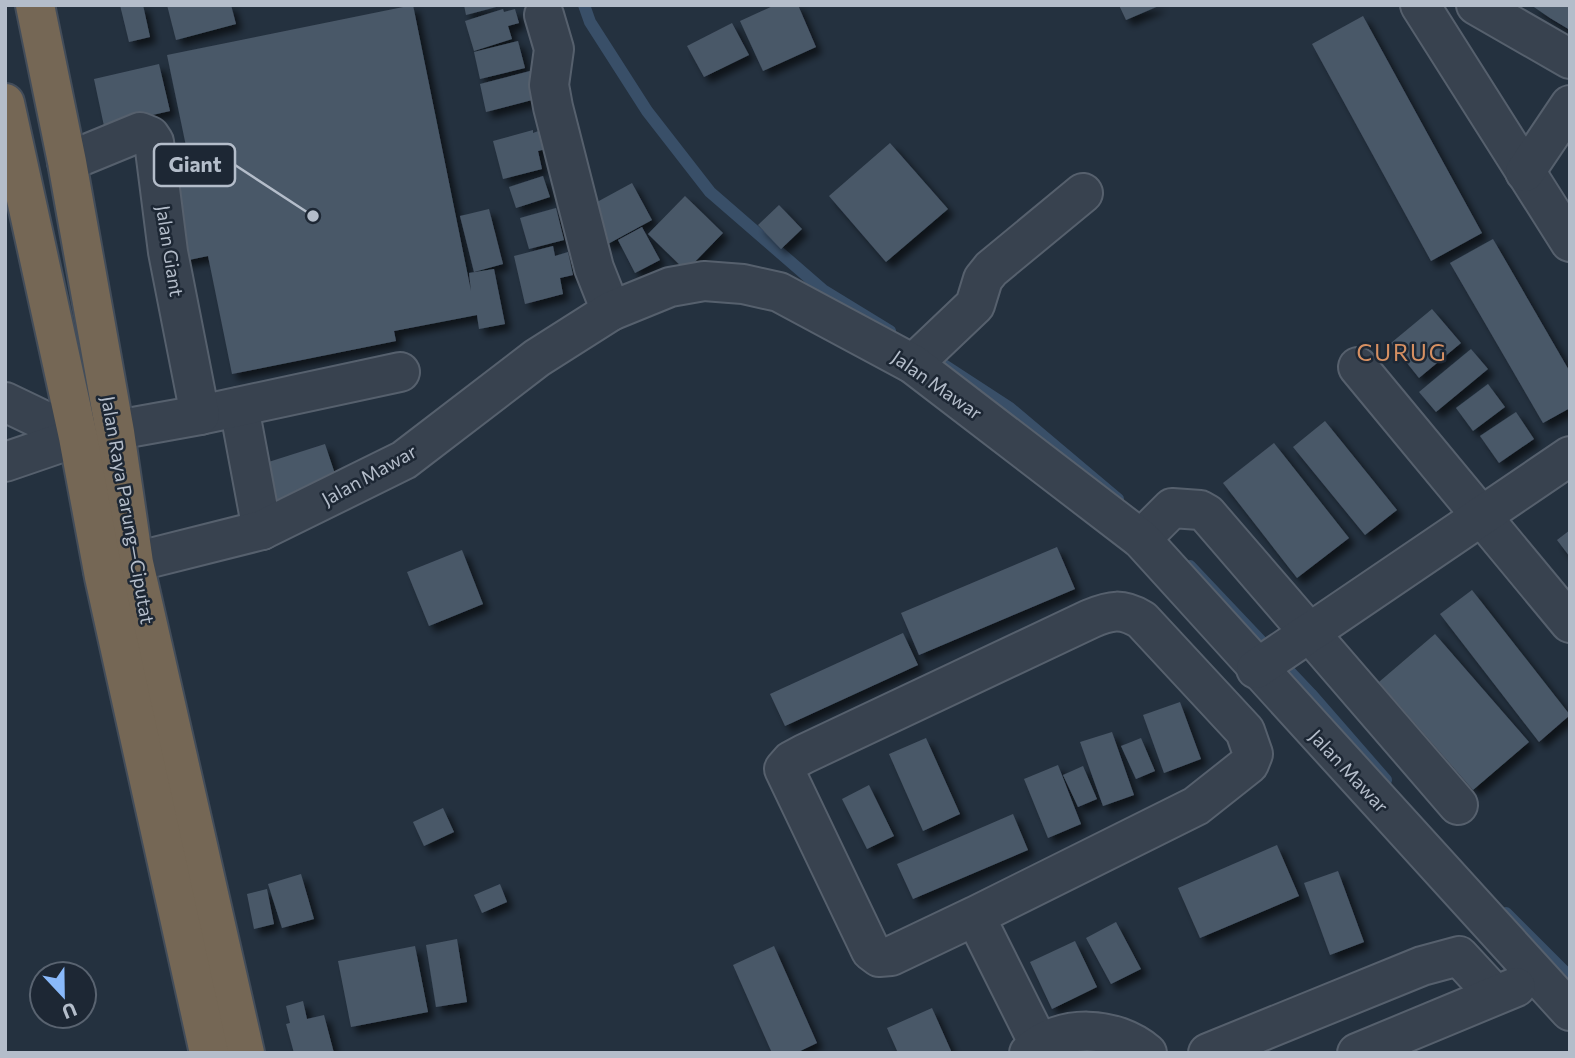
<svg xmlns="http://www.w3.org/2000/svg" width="1575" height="1058" viewBox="0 0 1575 1058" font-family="Commissioner,sans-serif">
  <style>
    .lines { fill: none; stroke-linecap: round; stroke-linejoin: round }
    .stream { stroke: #394f68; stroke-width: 12 }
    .building { fill: #4a5868; filter: url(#shadow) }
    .minor-casing { stroke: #56606d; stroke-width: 42 }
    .highway-casing { stroke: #434d5a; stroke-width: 42 }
    .minor { stroke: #38424f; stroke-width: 38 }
    .highway { stroke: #756755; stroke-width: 38 }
    .labels { text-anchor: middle; stroke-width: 5; stroke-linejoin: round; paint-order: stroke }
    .street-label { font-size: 19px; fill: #b4bdca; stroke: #1d2734 }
    .quarter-label { font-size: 23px; letter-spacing: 2px; fill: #d79062; stroke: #1d2734 }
    .leader { fill: none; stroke: #b4bdca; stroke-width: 2.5 }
    .callout-dot { fill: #b4bdca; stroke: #1d2734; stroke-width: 2.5 }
    .callout { fill: #1d2734; stroke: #b4bdca; stroke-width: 2.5 }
    .callout-label { font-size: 21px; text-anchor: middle; font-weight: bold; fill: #b4bdca }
  </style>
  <defs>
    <filter id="shadow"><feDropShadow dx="6" dy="6" stdDeviation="3.5" flood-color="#0009"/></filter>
  </defs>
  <rect width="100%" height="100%" fill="#24313f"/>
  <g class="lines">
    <g class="stream">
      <path d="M584,5L590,22L647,111L710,192L823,290L890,331"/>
      <path d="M944,365L1010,408L1118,499"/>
      <path d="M1190,566L1311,694L1386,780"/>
      <path d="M1506,913L1570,977"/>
    </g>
  </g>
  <g class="building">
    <path d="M120,5H143L150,37L129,42Z"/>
    <path d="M167,5H231L236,24L176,40Z"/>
    <path d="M413,5L471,291L469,273L494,269L505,324L479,329L477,315L394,331L396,341L232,374L208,256L179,262L162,176L191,170L167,55Z"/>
    <path d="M464,5H500V6L466,15Z"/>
    <path d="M775,5H798L816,47L763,71L740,21Z"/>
    <path d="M1119,5H1161L1126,20Z"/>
    <path d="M1531,5H1570V30L1550,18Z"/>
    <path d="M503,9L504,12L515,9L519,23L508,26L512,39L474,51L465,21Z"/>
    <path d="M1363,16L1482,233L1431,261L1312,44Z"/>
    <path d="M732,23L749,55L704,77L687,46Z"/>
    <path d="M518,41L525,68L480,79L474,52Z"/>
    <path d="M159,64L170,111L104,126L94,79Z"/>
    <path d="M530,71L536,99L486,112L480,84Z"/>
    <path d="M533,130V133L541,130L546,149L538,151L542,169L503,179L493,141Z"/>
    <path d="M890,143L948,209L886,262L829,196Z"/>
    <path d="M543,176L550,197L516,208L509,187Z"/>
    <path d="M632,183L652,220L606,245L586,208Z"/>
    <path d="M685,196L723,233L686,271L648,234Z"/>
    <path d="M779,205L802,229L781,249L758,225Z"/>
    <path d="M556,208L564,240L529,249L520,218Z"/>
    <path d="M489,209L503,264L474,272L460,216Z"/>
    <path d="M642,227L660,260L635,273L618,240Z"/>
    <path d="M1493,239L1570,372V408L1543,423L1450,263Z"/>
    <path d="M553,246L555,256L568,252L573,275L560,278L563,294L525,304L514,256Z"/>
    <path d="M1432,309L1461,343L1419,378L1391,343Z"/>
    <path d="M1471,349L1488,369L1436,412L1419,392Z"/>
    <path d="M1488,384L1505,407L1473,431L1456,408Z"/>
    <path d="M1516,412L1534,439L1499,463L1480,436Z"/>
    <path d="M1325,421L1397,510L1365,535L1293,447Z"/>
    <path d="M1274,443L1349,538L1297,578L1223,483Z"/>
    <path d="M325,444L339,486L270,508L256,466Z"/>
    <path d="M1570,530V557L1557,540Z"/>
    <path d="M1057,547L1075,589L919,655L901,613Z"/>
    <path d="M462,550L483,604L429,626L407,572Z"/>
    <path d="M1472,590L1570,715L1539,742L1440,614Z"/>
    <path d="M903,633L918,665L785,726L770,694Z"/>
    <path d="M1435,634L1529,742L1473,790L1379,682Z"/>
    <path d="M1180,702L1201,759L1164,773L1143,715Z"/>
    <path d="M1112,732L1134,795L1103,806L1080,742Z"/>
    <path d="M926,738L960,814L923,831L889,754Z"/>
    <path d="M1141,738L1155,771L1136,779L1121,746Z"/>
    <path d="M1058,765L1081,824L1048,838L1024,779Z"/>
    <path d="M1083,766L1097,799L1078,807L1063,775Z"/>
    <path d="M869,785L894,836L867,849L842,799Z"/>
    <path d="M443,808L454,832L424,846L413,822Z"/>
    <path d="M1013,814L1028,850L913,899L897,864Z"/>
    <path d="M1277,845L1299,896L1200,938L1178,888Z"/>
    <path d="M1338,871L1364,942L1330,955L1304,883Z"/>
    <path d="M301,874L314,919L282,928L268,884Z"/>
    <path d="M500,884L507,902L482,913L474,895Z"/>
    <path d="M267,889L274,924L254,929L247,894Z"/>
    <path d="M1116,922L1141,969L1111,984L1086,938Z"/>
    <path d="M457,939L467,1002L436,1007L426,945Z"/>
    <path d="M1075,941L1097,987L1052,1009L1030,962Z"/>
    <path d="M415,946L428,1012L351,1027L338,961Z"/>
    <path d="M774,946L817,1043L796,1053H772L733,965Z"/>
    <path d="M303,1001L307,1019L324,1015L334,1053H294L286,1024L290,1023L286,1006Z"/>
    <path d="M932,1008L952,1053H898L887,1028Z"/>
  </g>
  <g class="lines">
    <defs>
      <g id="minor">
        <path d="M1420,5L1570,242"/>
        <path d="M1476,5L1570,59"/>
        <path d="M544,15L554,49L549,85L553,107L594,268L611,311"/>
        <path d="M1525,172L1570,105"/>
        <path d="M913,364L975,305L983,279L991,269L1083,193"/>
        <path d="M1358,367L1570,623"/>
        <path d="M5,402L78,437"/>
        <path d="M239,407L262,530"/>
        <path d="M200,415L400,372"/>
        <path d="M5,462L78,437L200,415L168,252L154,142L150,136L140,132L67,162"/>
        <path d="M1141,539L1172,508L1200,510L1207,514L1458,805"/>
        <path d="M103,570L262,530L404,460L537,358L611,311L670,287L704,281L743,284L779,292L913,364L1141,539L1570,1011"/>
        <path d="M1256,669L1570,456"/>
        <path d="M975,916L1196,806L1249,764L1253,754L1245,731L1142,620C1122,608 1111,610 1090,619L804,754L791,761L784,769L871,951L879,957L891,956L975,916L1039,1044"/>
        <path d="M1029,1053C1061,1023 1115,1026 1147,1053"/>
        <path d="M1208,1053L1422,966L1459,956L1495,995"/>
        <path d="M1357,1053L1516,987"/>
      </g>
      <g id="highway">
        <path d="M35,5L67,162L115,432L134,563L245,1053"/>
        <path d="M5,103L78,437L104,577L209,1053"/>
      </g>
    </defs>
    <use href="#minor" class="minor-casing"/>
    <use href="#highway" class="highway-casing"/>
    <use href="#minor" class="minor"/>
    <use href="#highway" class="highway"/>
  </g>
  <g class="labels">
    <g class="street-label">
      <text transform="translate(170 251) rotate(81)" y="7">Jalan Giant</text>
      <text transform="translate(937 385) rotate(35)" y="7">Jalan Mawar</text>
      <text transform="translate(369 475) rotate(-29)" y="7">Jalan Mawar</text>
      <text transform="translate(128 510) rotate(80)" y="7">Jalan Raya Parung—Ciputat</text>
      <text transform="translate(1349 771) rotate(47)" y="7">Jalan Mawar</text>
    </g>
    <g class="quarter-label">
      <text x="1402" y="361">CURUG</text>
    </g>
  </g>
  <path class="leader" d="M313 216L235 165"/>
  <circle class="callout-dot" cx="313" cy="216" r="7"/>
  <rect class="callout" x="154" y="144" width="81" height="42" rx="7"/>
  <g class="callout-label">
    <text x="195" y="172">Giant</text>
  </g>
  <rect width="1575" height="1058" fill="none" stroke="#b4bdca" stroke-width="14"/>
  <g transform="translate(63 995) rotate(158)"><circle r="33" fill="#1d2734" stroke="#596370" stroke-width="2"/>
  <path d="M0-5L12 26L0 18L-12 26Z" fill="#89b9fa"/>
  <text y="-10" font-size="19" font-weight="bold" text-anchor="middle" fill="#b4bdca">U</text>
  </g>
</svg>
